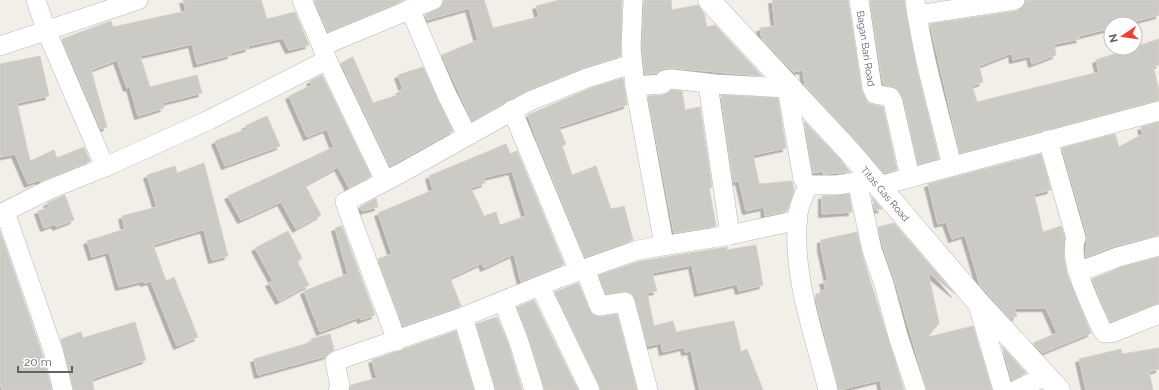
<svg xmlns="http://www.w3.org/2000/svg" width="1159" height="390" viewBox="0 0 1159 390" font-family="Raleway,sans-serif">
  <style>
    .building { fill: #cccac5; stroke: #d6d1c6; fill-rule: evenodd; filter: url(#shadow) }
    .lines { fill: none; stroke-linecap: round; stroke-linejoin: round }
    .street-casing { stroke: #b5b8bc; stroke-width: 20 }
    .secondary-casing { stroke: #b6babf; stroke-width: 23 }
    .street { stroke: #fff; stroke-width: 19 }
    .secondary { stroke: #fff; stroke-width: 22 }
    .labels { text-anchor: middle; stroke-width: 3; stroke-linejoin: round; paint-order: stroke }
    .street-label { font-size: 10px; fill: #5f6368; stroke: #fff }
  </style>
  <defs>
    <filter id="shadow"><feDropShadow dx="-3.5" dy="3.5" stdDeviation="0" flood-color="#0004"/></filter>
  </defs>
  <rect width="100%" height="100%" fill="#f1efe8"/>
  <g class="building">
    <path d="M183,0H261L267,19L295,12L309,45L289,50L283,38L248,46L249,48L230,53L231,55L197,64L192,44L140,56L150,87L197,75L202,93L162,103L164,108L138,116L130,87L127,88L117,60L91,70L107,127L101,129L62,39L111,21L113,27L186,11Z"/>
    <path d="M314,0H404L328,32Z"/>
    <path d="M444,0H484L493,28L539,17L536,6L559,0H622L621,56L583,68L526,91L472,121L442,55L478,40L469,8L427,20L425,15L441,7Z"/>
    <path d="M644,0H671L672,10L698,5L704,13L707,27L715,25L762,76L673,68L663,69L656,73L645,74L642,48Z"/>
    <path d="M772,0H848L862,91L868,103L883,107L897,170L884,173L805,85L803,70L793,72L762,39L760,28L775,26Z"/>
    <path d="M870,0H904L916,65L939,159L918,164L903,97L896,88L883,84Z"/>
    <path d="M1026,0H1159V15L1125,24H1111V28L1079,36L1080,39L1054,44L1056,55L1032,64L1030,56L1013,60L1012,53L979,66L983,82L972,86L977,102L1099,72L1096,60L1159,39V65L1153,66L1159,90V100L960,153L930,24L1017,11L1022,8Z"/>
    <path d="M40,56L49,96L17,103L30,161L54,150L57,158L84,147L90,161L40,182L39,180L28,184L15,154L0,157V64Z"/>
    <path d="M353,57L373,103L401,94L399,91L403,89L398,75L423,67L453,131L390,166L341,63Z"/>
    <path d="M322,75L371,176L349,188L338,167L305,185L321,215L296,229L281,202L241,220L228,196L334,147L327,129L307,137L289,96L312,85L310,81Z"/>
    <path d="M623,78L627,105L559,127L566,144L562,146L572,175L596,166L611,209L624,206L633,240L585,257L538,143L528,115L591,88Z"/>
    <path d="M672,90L682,91L685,110L700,107L712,187L709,188L716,226L674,233L648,96L663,95Z"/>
    <path d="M721,95L778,98L786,148L753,155L759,184L792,181L794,191L787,211L765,216L764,207L746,211L739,181L733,182Z"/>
    <path d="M267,116L280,146L225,166L215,141L247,129L245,126Z"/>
    <path d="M804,121L840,159L850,172L823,174V171L813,173Z"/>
    <path d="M1159,122V235L1115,246L1086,257L1087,235L1062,148L1115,134L1119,147L1143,134L1141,127Z"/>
    <path d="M506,144L510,154L517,151L564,264L521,282L514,254L484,268L482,263L450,278L461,306L403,326L378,259L392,254L378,213L433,190L429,176ZM512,171L526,216L500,225L496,212L484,216L471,188L485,183L483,178Z"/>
    <path d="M1041,154L1051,190L1034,194L1043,232L1061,226L1065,238L1064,259L1067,274L1091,333L1042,353L1033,343L1057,333L1046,308H1014L1017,316L1010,319L980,285L965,235L952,239L946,222L938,224L928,184Z"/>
    <path d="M204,163L228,256L212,260L204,230H202L153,245L166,281L174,277L198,337L177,346L151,281L144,283L143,281L119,287L109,252L92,257L87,241L125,229L122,216L157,207L147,175L175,166L177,173Z"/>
    <path d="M849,194L852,212L822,214V196Z"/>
    <path d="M65,195L74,220L56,227L55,224L44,228L38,211L49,207L47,203Z"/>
    <path d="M872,197L882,209L875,210Z"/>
    <path d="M376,198L378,207L362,211L360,207Z"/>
    <path d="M894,223L955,294L928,272L939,323L928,337L973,326L992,390H927L895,281L883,247L878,227Z"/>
    <path d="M342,226L375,315L361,320L360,317L320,332L304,291L348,274L335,228Z"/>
    <path d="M0,231L42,353L52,390H2L0,382Z"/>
    <path d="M288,231L302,258L297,261L309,285L279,301L269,283L273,281L255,248Z"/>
    <path d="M857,232L862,254L904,390H882L880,380L839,390L815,296L820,295V291L826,290L823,281L828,280L821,248V240Z"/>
    <path d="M756,245L763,285L739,291L737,284L698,293L692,265L652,273L657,291L647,293L654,326L673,321L676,332L734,321L741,352L747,349L763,390H700L691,351L685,352L684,347L663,352L661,343L648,346L633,295L624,291L606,294L599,275L641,261L727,247V250Z"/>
    <path d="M1159,257V303L1110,322L1092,279L1121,267Z"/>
    <path d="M578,283L592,314L600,317L617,314L637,390H601L555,292Z"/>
    <path d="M534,300L578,390H545L528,336L517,307Z"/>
    <path d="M497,317L508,343L522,390H496L476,324Z"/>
    <path d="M135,322L146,360L92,379L94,390H74L61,339L81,332L83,338Z"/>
    <path d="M456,331L474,390H350L351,385L377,378L372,360Z"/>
    <path d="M330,334L334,350L326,356L258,375L254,359L312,342L311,339Z"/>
    <path d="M1002,346L1026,373L1012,380Z"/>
    <path d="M1159,348V369L1149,372L1153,390H1086L1079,359L1121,349L1122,354Z"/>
  </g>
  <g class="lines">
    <defs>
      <g id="street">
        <path d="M36,0L46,30L105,167"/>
        <path d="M302,0L322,46"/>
        <path d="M633,0L631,48L635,86L664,245"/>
        <path id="s1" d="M859,0L872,87L875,94L890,97L893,102L910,177"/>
        <path d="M915,0C922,56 939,111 952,166"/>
        <path d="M410,9L446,93L467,135"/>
        <path d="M917,15L1015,0"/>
        <path d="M0,46L138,0"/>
        <path d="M327,60L385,181"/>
        <path d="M783,80L787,88L803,179L808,185"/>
        <path d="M708,84L730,235"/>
        <path d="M635,86L662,84L665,80L672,79L715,84L787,88"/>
        <path d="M512,110L579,271"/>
        <path d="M1048,140L1076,238C1067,260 1092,306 1101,328L1105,333H1112L1159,314"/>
        <path d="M857,181L872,250L884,284L898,336L916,390"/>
        <path d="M808,185C805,194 799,204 798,214C791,274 814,333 828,390"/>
        <path d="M808,185H837L869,180"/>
        <path d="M879,186L1159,111"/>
        <path d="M5,212L53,350L63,390"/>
        <path d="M0,214L48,190L105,167L209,120L327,60L322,46L433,0"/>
        <path d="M585,269L599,306L625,302L648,390"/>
        <path d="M1078,272L1118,257L1159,246"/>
        <path d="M540,286L590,390"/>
        <path d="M503,301L518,339L534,390"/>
        <path d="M977,301L1003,390"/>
        <path d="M463,317L485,390"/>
        <path d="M397,341L345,202L403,172L530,101L587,78L632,64"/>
        <path d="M338,390L340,386L335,362L338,360L463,317L559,278L638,250L730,235L798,220"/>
        <path d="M1016,390L1046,376"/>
      </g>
      <g id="secondary">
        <path id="s2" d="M709,0L849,151L977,301L1059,390"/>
      </g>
    </defs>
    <use href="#street" class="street-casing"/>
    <use href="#secondary" class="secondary-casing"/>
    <use href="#street" class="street"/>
    <use href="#secondary" class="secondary"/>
  </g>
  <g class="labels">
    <g class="street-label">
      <text dy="4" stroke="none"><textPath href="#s1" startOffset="49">Bagan Bari Road</textPath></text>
      <text dy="4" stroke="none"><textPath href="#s2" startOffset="262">Titas Gas Road</textPath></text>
    </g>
  </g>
  <g transform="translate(1123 36) rotate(257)"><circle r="19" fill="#ffffff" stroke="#bfc1c3"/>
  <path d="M0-3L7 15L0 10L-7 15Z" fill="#ea4335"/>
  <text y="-6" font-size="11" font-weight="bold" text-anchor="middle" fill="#5f6368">N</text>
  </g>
  <path d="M18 366v6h54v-6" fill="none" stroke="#5f6368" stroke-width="2"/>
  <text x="24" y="366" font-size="12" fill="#5f6368" stroke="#ffffff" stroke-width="3" paint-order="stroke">20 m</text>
</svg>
